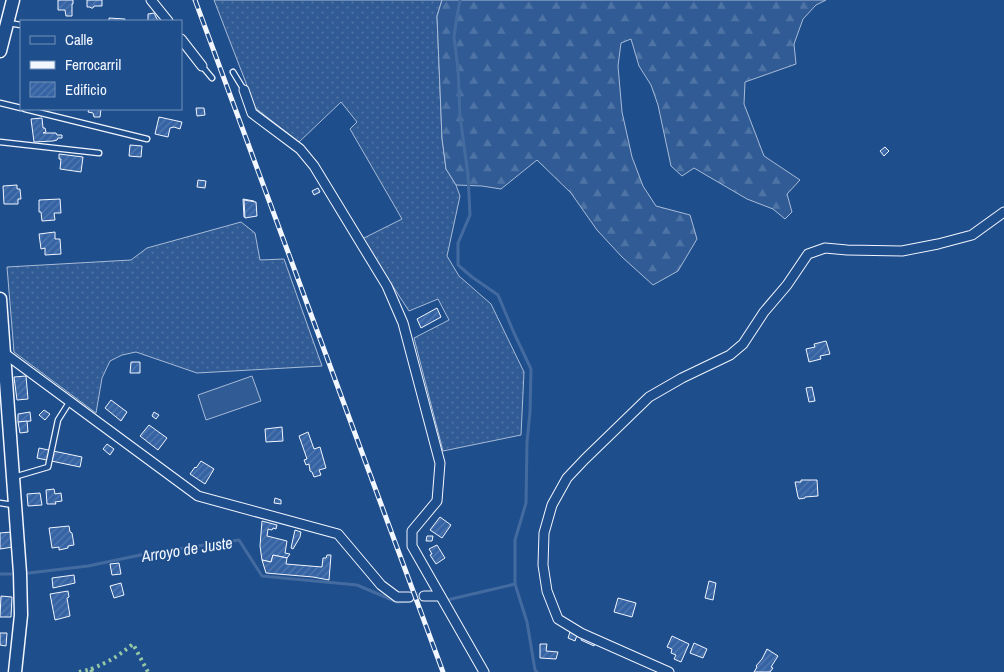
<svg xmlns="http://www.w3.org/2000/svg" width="1004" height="672" viewBox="0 0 1004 672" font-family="'Archivo Narrow',sans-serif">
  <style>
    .grass { fill: url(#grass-dots); stroke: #a8bbd7 }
    .forest { fill: url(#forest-firs); stroke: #a8bbd7 }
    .green { fill: #305b95; stroke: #a8bbd7 }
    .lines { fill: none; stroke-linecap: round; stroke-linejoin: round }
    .stream { stroke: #446ba0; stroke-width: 3 }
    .building { fill: url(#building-hatch); stroke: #f2f6ff }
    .street-tunnel { stroke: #3f679d; stroke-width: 9; stroke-dasharray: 9 4.5; stroke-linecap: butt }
    .lane-casing { stroke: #f2f6ff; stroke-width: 7 }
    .street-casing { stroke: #f2f6ff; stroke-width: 11 }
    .secondary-casing { stroke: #f2f6ff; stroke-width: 15 }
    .lane { stroke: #1f4e8c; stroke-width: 4.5 }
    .street { stroke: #1f4e8c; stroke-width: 9 }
    .secondary { stroke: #1f4e8c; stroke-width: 12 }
    .rail-casing { stroke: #f2f6ff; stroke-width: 5 }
    .rail { stroke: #1f4e8c; stroke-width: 3; stroke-dasharray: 9; stroke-linecap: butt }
    .hedge { stroke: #97c8a6; stroke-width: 4; stroke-dasharray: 2.5 4; stroke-linecap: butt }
    .labels { text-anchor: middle; stroke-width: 4; stroke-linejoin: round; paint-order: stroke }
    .water-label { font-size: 16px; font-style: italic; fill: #f2f6ff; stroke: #1f4e8c }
  </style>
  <defs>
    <pattern id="grass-dots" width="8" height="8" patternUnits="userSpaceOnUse" patternTransform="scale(1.25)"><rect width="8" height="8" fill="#305b95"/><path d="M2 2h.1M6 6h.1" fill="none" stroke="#4e73a5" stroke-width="1.8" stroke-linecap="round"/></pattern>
    <pattern id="forest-firs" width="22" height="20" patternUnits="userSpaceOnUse" patternTransform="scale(1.25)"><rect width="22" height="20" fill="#305b95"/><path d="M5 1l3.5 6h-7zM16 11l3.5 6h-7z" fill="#4e73a5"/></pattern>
    <pattern id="building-hatch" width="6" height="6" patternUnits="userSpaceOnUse" patternTransform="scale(1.25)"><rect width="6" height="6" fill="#3563a3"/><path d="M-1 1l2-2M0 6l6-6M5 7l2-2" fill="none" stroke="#537ab1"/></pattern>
  </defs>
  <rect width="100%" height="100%" fill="#1f4e8c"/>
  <g class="grass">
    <path d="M214,0H442L437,16L442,138L446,169L456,185L460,196L447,256L459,276L491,304L524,372L521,435L443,451L414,338L449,320L438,299L409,311L362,239L402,219L350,129L357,122L341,102L299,142L254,107L246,83Z"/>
    <path d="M241,222L255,233L260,260L284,259L322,366L197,373L136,352L122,355L110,361L102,378L96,413L14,352L7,267L131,260L147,248Z"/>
  </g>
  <path class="forest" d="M442,0H826L816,5L803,19L794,44L796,64L745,82L744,104L764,156L800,180L787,194L792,212L785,219L773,209L747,199L694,168L682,176L671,166L658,105L651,85L639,66L631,39L621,43L618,66L622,112L632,157L643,186L656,206L690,215L697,239L678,271L653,285L622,257L597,230L571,193L537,160L501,189L482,186L456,185L446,169L442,138L437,16Z"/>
  <path class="green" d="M252,376L261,401L206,420L198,395Z"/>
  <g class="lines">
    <g class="stream">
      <path d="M460,0L457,16L454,37L458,69L460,116L468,175L470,215L458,243V265L472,277L498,295L514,333L531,369L530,412L527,442L526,503L515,540V584L527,622L535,670L537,672"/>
      <path d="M29,573L88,566L150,553L239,540L262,576L357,585L397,602L412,601"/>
      <path d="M0,574H11"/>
      <path d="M447,600L515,584"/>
    </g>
  </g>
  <g class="building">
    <path d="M58,0H73V4H72V16H66L65,10H58Z"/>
    <path d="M87,0H102V6H94L93,8H91L90,7H87Z"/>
    <path d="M154,13L158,21H148V14Z"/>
    <path d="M109,18L125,19V21H109Z"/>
    <path d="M196,108H204L205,115L197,116Z"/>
    <path d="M89,109H101L100,117H94L93,113L88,112Z"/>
    <path d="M159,117L182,122L180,129L174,127L170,128L168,137L155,134Z"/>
    <path d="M42,118L43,128H45L46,132L43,133H56L57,135H62V138H58L57,140L53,141L34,142L31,119Z"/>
    <path d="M130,145L142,146L141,157L129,156Z"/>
    <path d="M885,147L889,151L884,156L880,151Z"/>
    <path d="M59,154L83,157L81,172L60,169L61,159H59Z"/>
    <path d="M198,180L206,181L205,188L197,187Z"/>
    <path d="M17,185V189H20L21,199H18V204H4L3,186Z"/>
    <path d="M318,188L320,192L314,195L312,191Z"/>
    <path d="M60,199L61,213H54L55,220L42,221L41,212H39V200Z"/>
    <path d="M243,199L254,201L255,215L244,217Z"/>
    <path d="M244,200L256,202L257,216L245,218Z"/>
    <path d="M55,232V239H60L61,254L45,255V248L41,249L39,234Z"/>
    <path d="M437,308L441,317L421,328L417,319Z"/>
    <path d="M826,341L830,354L820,356L821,359L809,362L806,349L815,347L814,344Z"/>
    <path d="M131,362H140V373H130Z"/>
    <path d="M26,376L28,399L17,400L14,377Z"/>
    <path d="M812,387L815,401L809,402L806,388Z"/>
    <path d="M111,400L127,412L121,421L105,408Z"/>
    <path d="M44,410L50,414L45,420L39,415Z"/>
    <path d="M30,412L31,421L18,422V414Z"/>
    <path d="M154,412L159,415L156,419L152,416Z"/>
    <path d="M27,421L28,432L20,433L18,422Z"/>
    <path d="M149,425L167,438L158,450L140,436Z"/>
    <path d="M282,427L283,441L266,442L265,429Z"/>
    <path d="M308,432L314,449L320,447L326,468L319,470L321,475L314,477L312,472L310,471L309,464L306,465L304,460L307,459L299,436Z"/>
    <path d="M107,444L114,449L110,455L103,449Z"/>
    <path d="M39,448L82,457L80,467L37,458Z"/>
    <path d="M201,461L214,469L205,484L190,474L195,467L196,468Z"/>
    <path d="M801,480H817L818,496L805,497V498L799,499L798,497L795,482H801Z"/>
    <path d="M54,489L55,494L61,493L62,501L55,502L56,504H47L46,490Z"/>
    <path d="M40,493L42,505L28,506L27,494Z"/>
    <path d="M275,498L281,500V504L274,503Z"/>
    <path d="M440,517L451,525L442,538L430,530Z"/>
    <path d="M262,521L277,525L276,529L273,528L272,530L268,529L267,536L287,541L285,553L290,554L287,558L273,555L271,562L262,560L260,546Z"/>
    <path d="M69,526L70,532L72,533L74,545L68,546V548L59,550V547L52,548L49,528Z"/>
    <path d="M295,530L301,532L300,537L293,549L291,548Z"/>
    <path d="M11,532L13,547L0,549V533Z"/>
    <path d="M427,536H433L432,541H426Z"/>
    <path d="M437,545L445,558L436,564L430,555L432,554L429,549Z"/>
    <path d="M273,555L287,558L286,564L322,567L323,558H326L327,555H331L329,580L313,577L266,573L262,560L271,562Z"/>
    <path d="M119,563L121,574L112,575L110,564Z"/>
    <path d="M74,575L75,583L53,588L52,578Z"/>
    <path d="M709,581L716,583L713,600L705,598Z"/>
    <path d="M121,583L124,595L114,598L110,586Z"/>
    <path d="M68,591L69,597L67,598L70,616L55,620L50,594Z"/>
    <path d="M1,596L12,597L11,617H0Z"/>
    <path d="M618,598L636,603L632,617L614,612Z"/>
    <path d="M570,632L577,635L575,641L568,638Z"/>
    <path d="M0,633H7L6,646L0,645Z"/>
    <path d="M672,636L689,644L681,662L674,659L676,655L671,653L672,649L667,647Z"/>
    <path d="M582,637L595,643L594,646L581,640Z"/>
    <path d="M694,643L707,649L703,658L690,653Z"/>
    <path d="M540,644H547L546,651L558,652L556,659L540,658Z"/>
    <path d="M767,649L778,656L771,667L773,668L770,672H754L757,667L756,666L762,659Z"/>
  </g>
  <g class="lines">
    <path class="street-tunnel" d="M409,597L424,596"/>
    <defs>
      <g id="lane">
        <path d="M8,23L21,25"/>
        <path d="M202,66L212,78"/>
        <path d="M233,72L244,90"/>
        <path d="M0,103L21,108"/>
        <path d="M25,109L147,139"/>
        <path d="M0,142L99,153"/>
        <path d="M14,477L48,467L58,420L70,401"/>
        <path d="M0,503L13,505"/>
      </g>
      <g id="street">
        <path d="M151,0L168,21"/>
        <path d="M181,39L202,66"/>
        <path d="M244,90L252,113L300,149L314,166L387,286L403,323L440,463L437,501L412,531V546L484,672"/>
        <path d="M4,353L198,496L338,534L381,585L397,597H409"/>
        <path d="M424,596H440"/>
        <path d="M669,672L581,633L558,619L547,591L543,565L544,533L552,505L567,478L585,459L649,397L682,378L730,355L743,344L764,312L787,285L808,254L825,248L847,250L902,251L938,244L972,235L1004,212"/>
      </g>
      <g id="secondary">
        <path d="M0,51L13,0"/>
        <path d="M0,299L20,573L21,615L15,672"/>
      </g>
    </defs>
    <use href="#lane" class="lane-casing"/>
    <use href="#street" class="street-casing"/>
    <use href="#secondary" class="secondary-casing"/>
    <use href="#lane" class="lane"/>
    <use href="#street" class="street"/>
    <use href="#secondary" class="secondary"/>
    <defs>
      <path id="rail" d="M195,0L443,672"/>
    </defs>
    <use href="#rail" class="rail-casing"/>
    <use href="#rail" class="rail"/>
    <g class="hedge">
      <path d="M91,669C109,662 118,656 133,644L148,672"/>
      <path d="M79,672L91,669L92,672"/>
    </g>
  </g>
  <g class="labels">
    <g class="water-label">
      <text transform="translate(187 549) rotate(-9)" y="6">Arroyo de Juste</text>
    </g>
  </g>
  <rect x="20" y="20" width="162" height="90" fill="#1f4e8c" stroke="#7391ba"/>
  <rect x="30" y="36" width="25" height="8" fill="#1f4e8c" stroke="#7391ba"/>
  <text x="65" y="45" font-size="15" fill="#f2f6ff">Calle</text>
  <rect x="30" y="61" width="25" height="8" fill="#f2f6ff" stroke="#7391ba"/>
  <text x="65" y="70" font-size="15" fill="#f2f6ff">Ferrocarril</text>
  <rect x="30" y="82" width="25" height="15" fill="url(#building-hatch)" stroke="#7391ba"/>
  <text x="65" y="95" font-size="15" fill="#f2f6ff">Edificio</text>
</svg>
